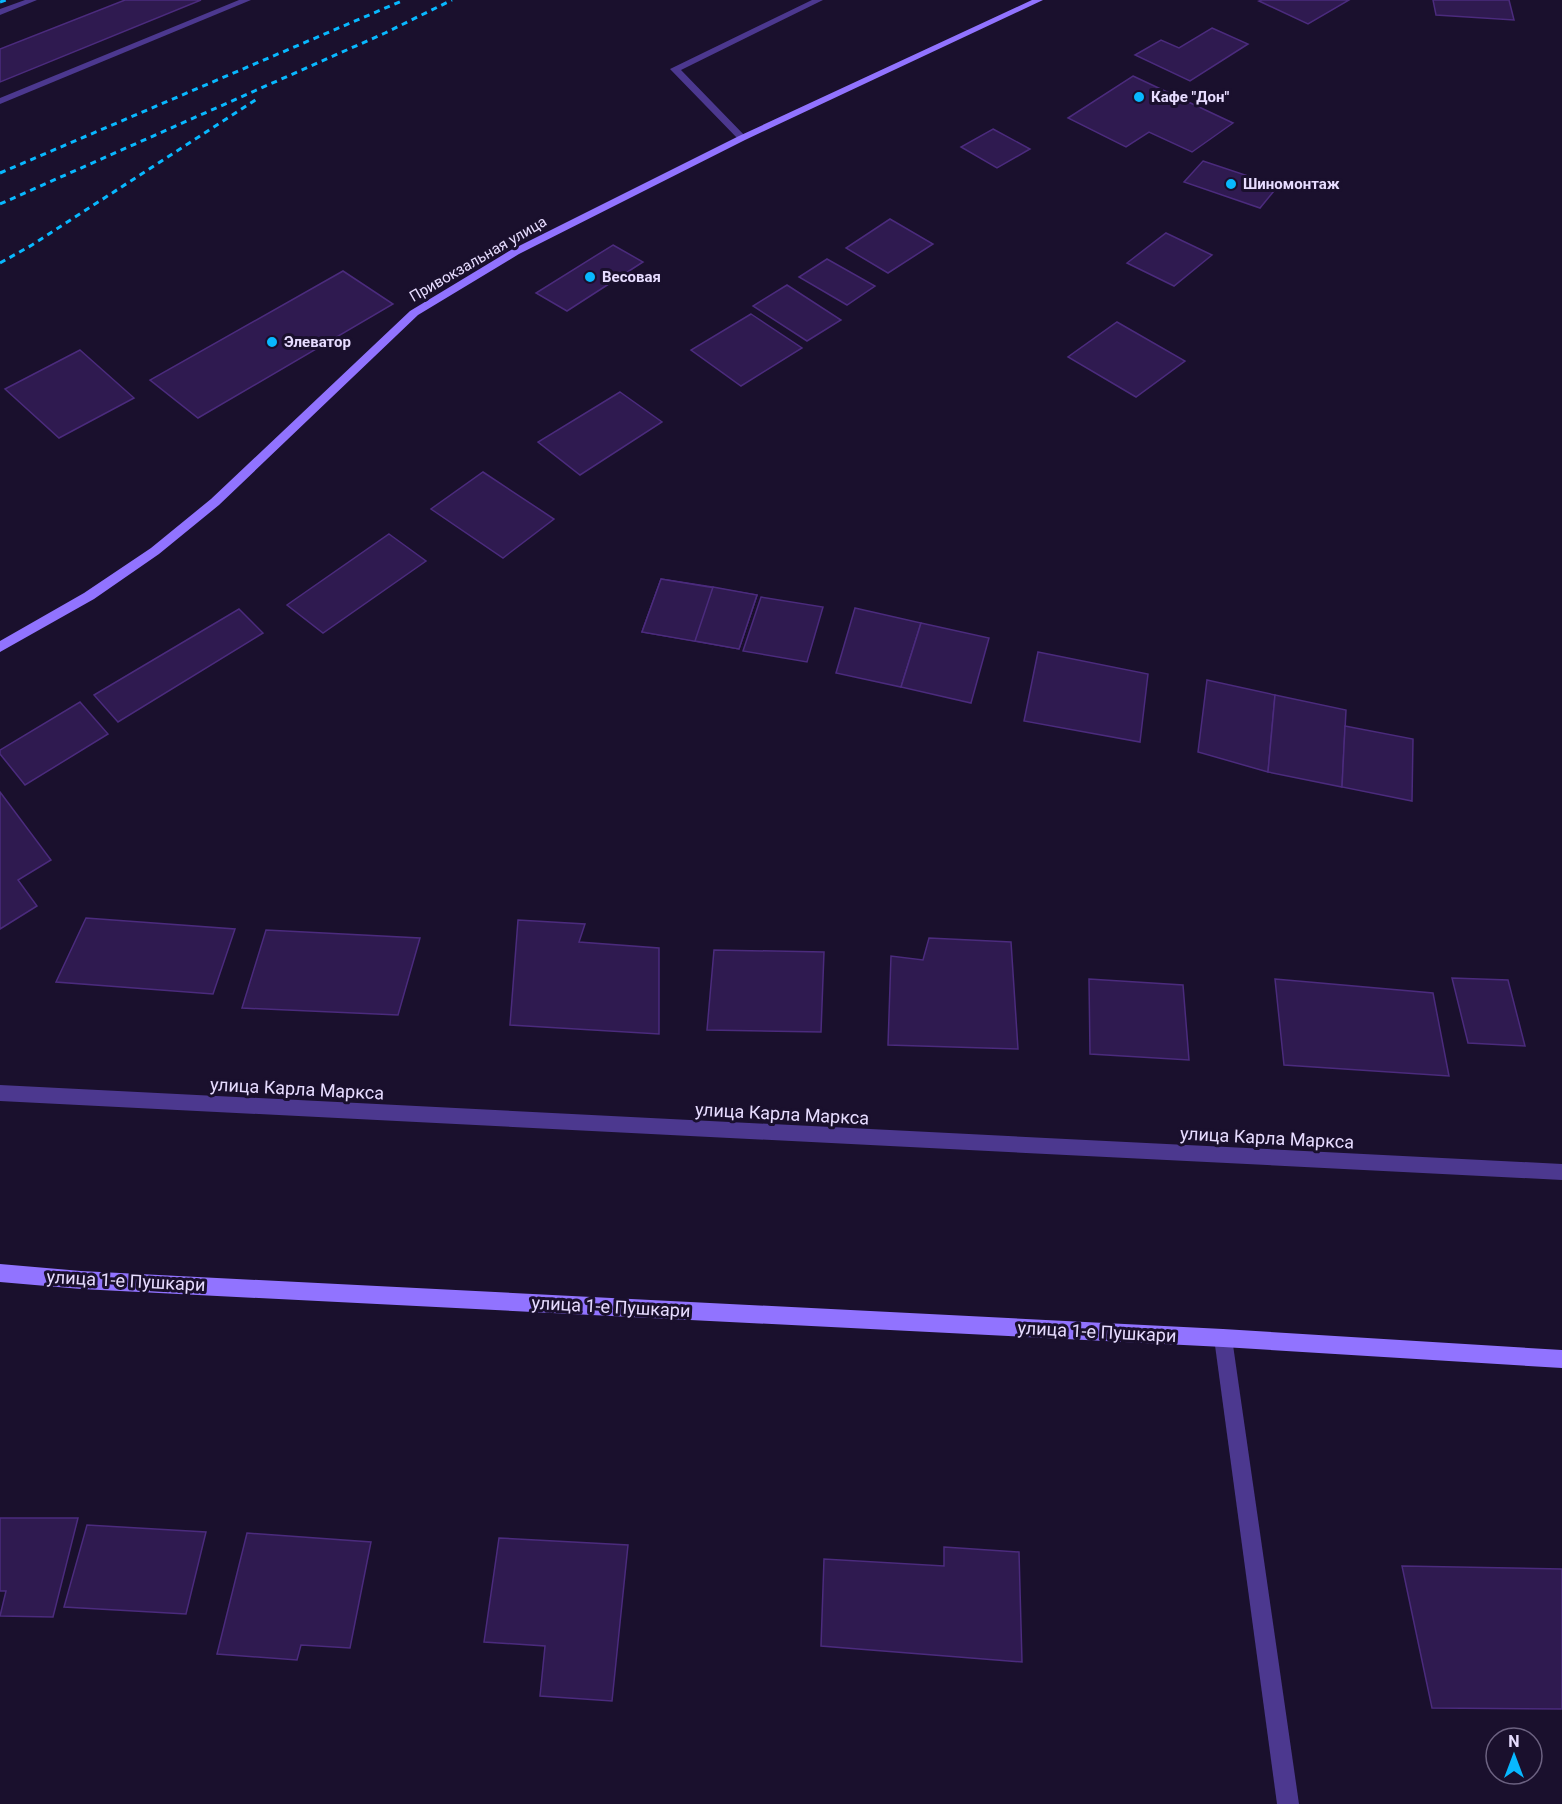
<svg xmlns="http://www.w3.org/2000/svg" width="1562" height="1804" viewBox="0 0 1562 1804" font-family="Roboto,sans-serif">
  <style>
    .building { fill: #2f1a50; stroke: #4b2b7d; stroke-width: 1.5 }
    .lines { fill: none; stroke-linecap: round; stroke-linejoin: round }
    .service { fill: #4c388f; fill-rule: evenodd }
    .minor { fill: #4c388f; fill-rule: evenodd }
    .secondary { fill: #9173ff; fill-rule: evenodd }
    .rail { stroke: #08b8ff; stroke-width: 3; stroke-dasharray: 6 5; stroke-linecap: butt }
    .poi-dot { fill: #08b8ff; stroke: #1a102d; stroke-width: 2 }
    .labels { text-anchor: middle; stroke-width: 6; stroke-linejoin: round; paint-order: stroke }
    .far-poi-label { font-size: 15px; font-weight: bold; fill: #e7dcff; stroke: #1a102d; text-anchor: start }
    .far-street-label { font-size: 15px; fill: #e7dcff; stroke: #1a102d }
    .street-label { font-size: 18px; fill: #e7dcff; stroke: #1a102d }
  </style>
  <rect width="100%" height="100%" fill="#1a102d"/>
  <g class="building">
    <path d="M125,0H201L0,82V49Z"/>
    <path d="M1262,0H1349L1308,24L1259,1Z"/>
    <path d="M1433,0H1509L1514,20L1436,15Z"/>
    <path d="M1212,28L1248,44L1190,81L1135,55L1161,40L1179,48Z"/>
    <path d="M1133,76L1233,123L1192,152L1149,132L1126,147L1068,118Z"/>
    <path d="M993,129L1030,149L997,168L961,147Z"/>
    <path d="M1203,161L1278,186L1260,208L1184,182Z"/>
    <path d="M890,219L933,244L888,273L846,248Z"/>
    <path d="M1166,233L1212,255L1174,286L1127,263Z"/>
    <path d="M613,245L643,262L567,311L536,293Z"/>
    <path d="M827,259L875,286L847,305L799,277Z"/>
    <path d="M343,271L393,304L198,418L150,380Z"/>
    <path d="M787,285L841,320L807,341L753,306Z"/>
    <path d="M751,314L802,348L741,386L691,350Z"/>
    <path d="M1117,322L1185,361L1136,397L1068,357Z"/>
    <path d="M80,350L134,398L59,438L5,389Z"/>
    <path d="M620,392L662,422L580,475L538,442Z"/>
    <path d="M483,472L554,519L503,558L431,509Z"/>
    <path d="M389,534L426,561L323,633L287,605Z"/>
    <path d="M661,579L713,587L695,641L642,632Z"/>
    <path d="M661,579L757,595L739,649L642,632Z"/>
    <path d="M713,587L757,595L739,649L695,641Z"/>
    <path d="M761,597L823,607L807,662L743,651Z"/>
    <path d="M855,608L921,623L901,687L836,673Z"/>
    <path d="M239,609L263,633L118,722L94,695Z"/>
    <path d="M921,623L989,638L971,703L901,687Z"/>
    <path d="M1038,652L1148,674L1140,742L1024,721Z"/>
    <path d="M1207,680L1275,695L1268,772L1198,752Z"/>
    <path d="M1275,695L1346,710L1342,787L1268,772Z"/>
    <path d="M80,702L108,734L25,785L0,754V750Z"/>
    <path d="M1345,726L1413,739L1412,801L1342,787Z"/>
    <path d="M0,792L51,860L18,880L37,906L0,929Z"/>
    <path d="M86,918L235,929L213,994L56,982Z"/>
    <path d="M518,920L585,924L579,942L659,948V1034L510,1025Z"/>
    <path d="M266,930L420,938L398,1015L242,1008Z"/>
    <path d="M929,938L1011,942L1018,1049L888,1045L891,956L923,960Z"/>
    <path d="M714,950L824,952L821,1032L707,1030Z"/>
    <path d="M1452,978L1508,980L1525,1046L1468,1043Z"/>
    <path d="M1089,979L1183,985L1189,1060L1090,1054Z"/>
    <path d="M1275,979L1433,993L1449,1076L1284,1065Z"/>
    <path d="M0,1518H78L53,1617L0,1616L6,1591H0Z"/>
    <path d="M87,1525L206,1532L186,1614L64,1607Z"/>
    <path d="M247,1533L371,1542L350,1648L301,1645L297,1660L217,1654Z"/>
    <path d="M499,1538L628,1545L612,1701L540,1696L545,1646L484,1642Z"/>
    <path d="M944,1547L1019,1552L1022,1662L821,1646L824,1559L944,1566Z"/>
    <path d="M1402,1566L1562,1569V1709L1432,1708Z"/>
  </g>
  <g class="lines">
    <g class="service">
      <path d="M25,0H37L0,15V9Z"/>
      <path d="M812,0H823L681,70L747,138L739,140L670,69Z"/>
    </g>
    <g class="minor">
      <path d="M239,0H251L0,104V98Z"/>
      <path d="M0,1085L1562,1164V1180L0,1101Z"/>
      <path d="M1223,1329L1229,1332L1232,1338L1299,1804H1277L1214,1338L1217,1332Z"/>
    </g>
    <g class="secondary">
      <path d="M1032,0H1043L745,140L519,254L418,315L219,505L159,554L94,599L0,652V641L84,593L151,548L211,499L410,311L511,250L739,136Z"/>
      <path d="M0,1264L81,1271L1223,1329L1562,1350V1368L1223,1347L81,1289L0,1282Z"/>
    </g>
    <g class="rail">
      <path d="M0,2L6,0"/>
      <path d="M0,173L404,0"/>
      <path d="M0,204L385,33L452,0"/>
      <path d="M0,263L32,245L257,99"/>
    </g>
  </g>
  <g class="poi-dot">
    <circle cx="1139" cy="97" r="6"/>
    <circle cx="1231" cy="184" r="6"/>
    <circle cx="590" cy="277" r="6"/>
    <circle cx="272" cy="342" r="6"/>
  </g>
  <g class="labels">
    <g class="far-poi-label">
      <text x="1151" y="102">Кафе "Дон"</text>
      <text x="1243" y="189">Шиномонтаж</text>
      <text x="602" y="282">Весовая</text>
      <text x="284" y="347">Элеватор</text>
    </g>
    <g class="far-street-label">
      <text transform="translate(478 259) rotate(-30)" y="5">Привокзальная улица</text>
    </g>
    <g class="street-label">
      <text transform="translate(297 1089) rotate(3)" y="6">улица Карла Маркса</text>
      <text transform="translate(782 1114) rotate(3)" y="6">улица Карла Маркса</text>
      <text transform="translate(1267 1138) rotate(3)" y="6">улица Карла Маркса</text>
      <text transform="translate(126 1281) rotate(3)" y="6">улица 1-е Пушкари</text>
      <text transform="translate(611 1307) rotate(3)" y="6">улица 1-е Пушкари</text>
      <text transform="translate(1097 1332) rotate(3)" y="6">улица 1-е Пушкари</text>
    </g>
  </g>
  <g transform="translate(1514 1756)"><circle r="28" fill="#1a102d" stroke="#6c6281" stroke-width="1.5"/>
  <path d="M0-4.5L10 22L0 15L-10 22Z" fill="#08b8ff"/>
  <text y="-9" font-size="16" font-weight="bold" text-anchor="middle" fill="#e7dcff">N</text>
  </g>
</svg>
